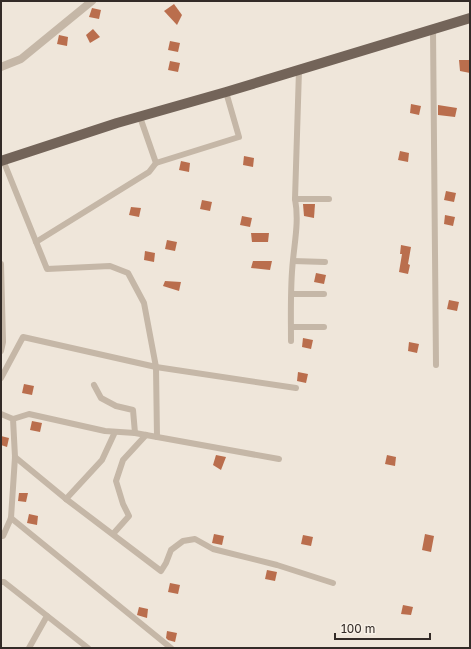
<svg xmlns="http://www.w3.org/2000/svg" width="471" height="649" viewBox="0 0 471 649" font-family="'Golos Text',sans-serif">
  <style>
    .building { fill: #ba6e4d }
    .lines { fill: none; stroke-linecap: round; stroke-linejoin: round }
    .minor { stroke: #c5b7a7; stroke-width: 6 }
    .tertiary { stroke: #c5b7a7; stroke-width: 8 }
    .primary { stroke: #736459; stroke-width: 10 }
  </style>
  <rect width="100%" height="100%" fill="#efe6da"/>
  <g class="building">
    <path d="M174,4L182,15L177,25L164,11Z"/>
    <path d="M92,8L101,10L99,19L89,17Z"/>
    <path d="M93,29L100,37L90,43L86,35Z"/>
    <path d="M59,35L68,37L67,46L57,44Z"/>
    <path d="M170,41L180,43L178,52L168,50Z"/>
    <path d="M459,60H470V73L460,71Z"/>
    <path d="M170,61L180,63L178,72L168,70Z"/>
    <path d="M411,104L421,106L419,115L410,113Z"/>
    <path d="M438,105L457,108L455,117L438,115Z"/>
    <path d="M400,151L409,153L408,162L398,160Z"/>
    <path d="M244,156L254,158L253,167L243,165Z"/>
    <path d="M181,161L190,163L189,172L179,170Z"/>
    <path d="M446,191L456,193L454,202L444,200Z"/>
    <path d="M202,200L212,202L210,211L200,209Z"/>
    <path d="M303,204H315L314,218L304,216Z"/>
    <path d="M131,207L141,208L139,217L129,215Z"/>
    <path d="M445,215L455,217L453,226L444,224Z"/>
    <path d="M242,216L252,218L250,227L240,225Z"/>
    <path d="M251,233H269L268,242H252Z"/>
    <path d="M167,240L177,242L175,251L165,249Z"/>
    <path d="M401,245L411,247L408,264L410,265L408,274L399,272L402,254H400Z"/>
    <path d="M145,251L155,253L154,262L144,260Z"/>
    <path d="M253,261H272L270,270L251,268Z"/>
    <path d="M316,273L326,275L324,284L314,282Z"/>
    <path d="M165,281L181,282L179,291L163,286Z"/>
    <path d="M449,300L459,302L457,311L447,309Z"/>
    <path d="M303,338L313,340L311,349L302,347Z"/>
    <path d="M409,342L419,344L417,353L408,351Z"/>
    <path d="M298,372L308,374L306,383L297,381Z"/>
    <path d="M24,384L34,386L32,395L22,393Z"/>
    <path d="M32,421L42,423L40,432L30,430Z"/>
    <path d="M1,436L9,438L7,447L1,445Z"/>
    <path d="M216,455L226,457L221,470L213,465Z"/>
    <path d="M387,455L396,457L395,466L385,464Z"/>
    <path d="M19,493H28L26,502L18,501Z"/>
    <path d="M29,514L38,516L37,525L27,523Z"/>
    <path d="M214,534L224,536L222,545L212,543Z"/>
    <path d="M425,534L434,536L431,552L422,550Z"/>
    <path d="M303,535L313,537L311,546L301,544Z"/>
    <path d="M267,570L277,572L275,581L265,579Z"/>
    <path d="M170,583L180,585L178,594L168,592Z"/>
    <path d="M403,605L413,607L411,615L401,614Z"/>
    <path d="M139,607L148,609L147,618L137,615Z"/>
    <path d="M167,631L177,633L175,642L168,640L166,638Z"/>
  </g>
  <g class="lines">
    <g class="minor">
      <path d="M433,29L436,365"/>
      <path d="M140,117L156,163"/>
      <path d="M3,160L47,269L110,266L128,273L144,303L156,367L157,437"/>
      <path d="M295,199H329"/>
      <path d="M36,242L149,172L156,163L239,137L226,92"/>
      <path d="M293,261L325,262"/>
      <path d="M292,294H324"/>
      <path d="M291,327H324"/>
      <path d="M291,341C291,314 290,287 293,260C295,239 299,220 295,199L299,70"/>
      <path d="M1,351L3,342L1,264"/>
      <path d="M1,378L23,337L156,367L296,388"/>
      <path d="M94,385L101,398L116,406L133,410L135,433"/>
      <path d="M1,414L13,419L15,457L11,518L3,536H1"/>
      <path d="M13,419L29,414L105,431L135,433L279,459"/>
      <path d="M15,457L66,499L161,571L166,563L171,550L183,541L195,539L213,549L277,565L333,583"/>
      <path d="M66,499L102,460L115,432"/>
      <path d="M11,518L171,648"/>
      <path d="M113,534L129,516L123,504L116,481L123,460L146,435"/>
      <path d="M1,582H4L88,648"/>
      <path d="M29,648L47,616"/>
    </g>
    <path class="tertiary" d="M1,67L21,59L92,1"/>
    <path class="primary" d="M1,161L117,123L226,92L470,18"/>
  </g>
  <rect width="471" height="649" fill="none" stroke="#332b27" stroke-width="4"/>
  <path d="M335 633v6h95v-6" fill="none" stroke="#332b27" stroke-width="2"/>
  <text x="341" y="633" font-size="12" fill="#332b27" stroke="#f7f0e6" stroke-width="3" paint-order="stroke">100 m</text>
</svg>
